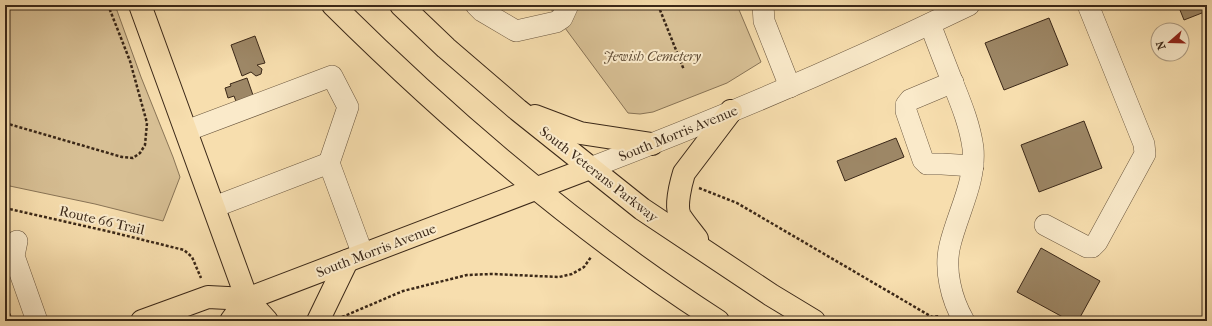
<svg xmlns="http://www.w3.org/2000/svg" width="1212" height="326" viewBox="0 0 1212 326" font-family="'IM FELL French Canon',serif">
  <style>
    .green { fill: #d7bf94; stroke: #897456 }
    .building { fill: #9d8766; stroke: #3b2818 }
    .lines { fill: none; stroke-linecap: round; stroke-linejoin: round }
    .minor-casing { stroke: #6a563e; stroke-width: 22 }
    .major-casing { stroke: #3b2818; stroke-width: 24 }
    .highway-casing { stroke: #3b2818; stroke-width: 24 }
    .path { stroke: #3b2818; stroke-width: 2.5; stroke-dasharray: 3 2; stroke-linecap: butt }
    .minor { stroke: #faeaca; stroke-width: 21 }
    .major { stroke: #f7deae; stroke-width: 22 }
    .highway { stroke: #f7deae; stroke-width: 22 }
    .labels { text-anchor: middle; stroke-width: 4; stroke-linejoin: round; paint-order: stroke }
    .park-label { font-size: 14px; font-style: italic; fill: #624e37; stroke: #faeaca }
    .street-label { font-size: 14px; fill: #3b2818; stroke: #faeaca }
  </style>
  <rect width="100%" height="100%" fill="#f7deae"/>
  <filter id="stains"><feTurbulence type="fractalNoise" baseFrequency=".005" numOctaves="4"/><feColorMatrix values="0 0 0 0 .2 0 0 0 0 .09 0 0 0 0 .02 0 0 0 .5 -.17"/></filter>
  <radialGradient id="worn" r=".72"><stop offset=".6" stop-color="#630" stop-opacity="0"/><stop offset="1" stop-color="#630" stop-opacity=".3"/></radialGradient>
  <g class="green">
    <path d="M5,5H115L141,77L173,157L180,177L163,221L95,204L5,185Z"/>
    <path d="M548,5H737L761,62L727,83L653,112L640,114L628,113Z"/>
  </g>
  <g class="building">
    <path d="M1178,5H1207V11L1184,20Z"/>
    <path d="M1049,18L1068,65L1004,90L985,43Z"/>
    <path d="M255,36L265,63L257,65L262,69L261,74L256,76L251,72L242,76L231,45Z"/>
    <path d="M247,78L254,98L237,104L234,96L228,98L225,88L231,86L230,84Z"/>
    <path d="M1084,121L1102,168L1039,192L1021,145Z"/>
    <path d="M896,138L904,157L845,181L837,161Z"/>
    <path d="M1041,248L1100,281L1078,321H1070L1017,292Z"/>
    <path d="M5,302L13,321H5Z"/>
  </g>
  <g class="lines">
    <defs>
      <g id="minor">
        <path d="M476,5L482,11L516,31L556,22L562,18L568,5"/>
        <path d="M763,5L764,21L790,87"/>
        <path d="M930,24C938,45 946,66 954,86C962,106 970,126 973,148C976,182 958,212 950,245C944,269 951,299 964,321"/>
        <path d="M953,82L910,100L906,105V111L923,160L927,164H942L973,166"/>
        <path d="M186,131L332,76L348,107L329,163L363,255"/>
        <path d="M590,168C718,119 845,65 969,5"/>
        <path d="M214,207L329,163"/>
        <path d="M1045,225L1087,247H1092L1097,242L1145,154L1144,144L1088,5"/>
        <path d="M17,241L14,256L37,321"/>
      </g>
      <g id="major">
        <path d="M247,299L267,321"/>
        <path d="M142,321L208,297L247,299L590,168"/>
        <path d="M231,321L247,299"/>
        <path d="M318,321L347,261"/>
      </g>
      <g id="highway">
        <path d="M140,5L247,299"/>
        <path d="M333,5C451,122 578,231 718,321"/>
        <path d="M401,5L446,48L518,110L642,209L771,295L814,321"/>
        <path d="M535,116L580,133L652,144"/>
        <path d="M697,239C692,232 685,224 680,216C675,206 681,183 684,173L731,111"/>
      </g>
    </defs>
    <use href="#minor" class="minor-casing"/>
    <use href="#major" class="major-casing"/>
    <use href="#highway" class="highway-casing"/>
    <g class="path">
      <path d="M658,5L684,70"/>
      <path d="M5,123L122,157L133,158L140,153L145,145L147,123L130,61L108,5"/>
      <path d="M699,188L737,203L932,317L940,316"/>
      <path d="M5,208L111,232L184,250L192,257L201,278"/>
      <path d="M342,317L403,291L467,275L492,274L559,277L572,274L584,267L591,257"/>
    </g>
    <use href="#minor" class="minor"/>
    <use href="#major" class="major"/>
    <use href="#highway" class="highway"/>
  </g>
  <g class="labels">
    <g class="park-label">
      <text x="652" y="61">Jewish Cemetery</text>
    </g>
    <g class="street-label">
      <text transform="translate(678 133) rotate(-22)" y="5">South Morris Avenue</text>
      <text transform="translate(599 174) rotate(38)" y="5">South Veterans Parkway</text>
      <text transform="translate(102 220) rotate(13)" y="5">Route 66 Trail</text>
      <text transform="translate(376 250) rotate(-21)" y="5">South Morris Avenue</text>
    </g>
  </g>
  <rect width="1212" height="326" fill="none" stroke="#f7deae" stroke-width="20"/>
  <rect x="6" y="6" width="1200" height="314" fill="none" stroke="#3b2818" stroke-width="2"/>
  <rect x="10" y="10" width="1192" height="306" fill="none" stroke="#3b2818"/>
  <g transform="translate(1170 42) rotate(250)"><circle r="19" fill="#faeaca" stroke="#ae9c83"/>
  <path d="M0-3L7 15L0 10L-7 15Z" fill="#8f2418"/>
  <text y="-6" font-size="11" font-weight="bold" text-anchor="middle" fill="#3b2818">N</text>
  </g>
  <rect width="100%" height="100%" filter="url(#stains)"/>
  <rect width="100%" height="100%" fill="url(#worn)"/>
</svg>
